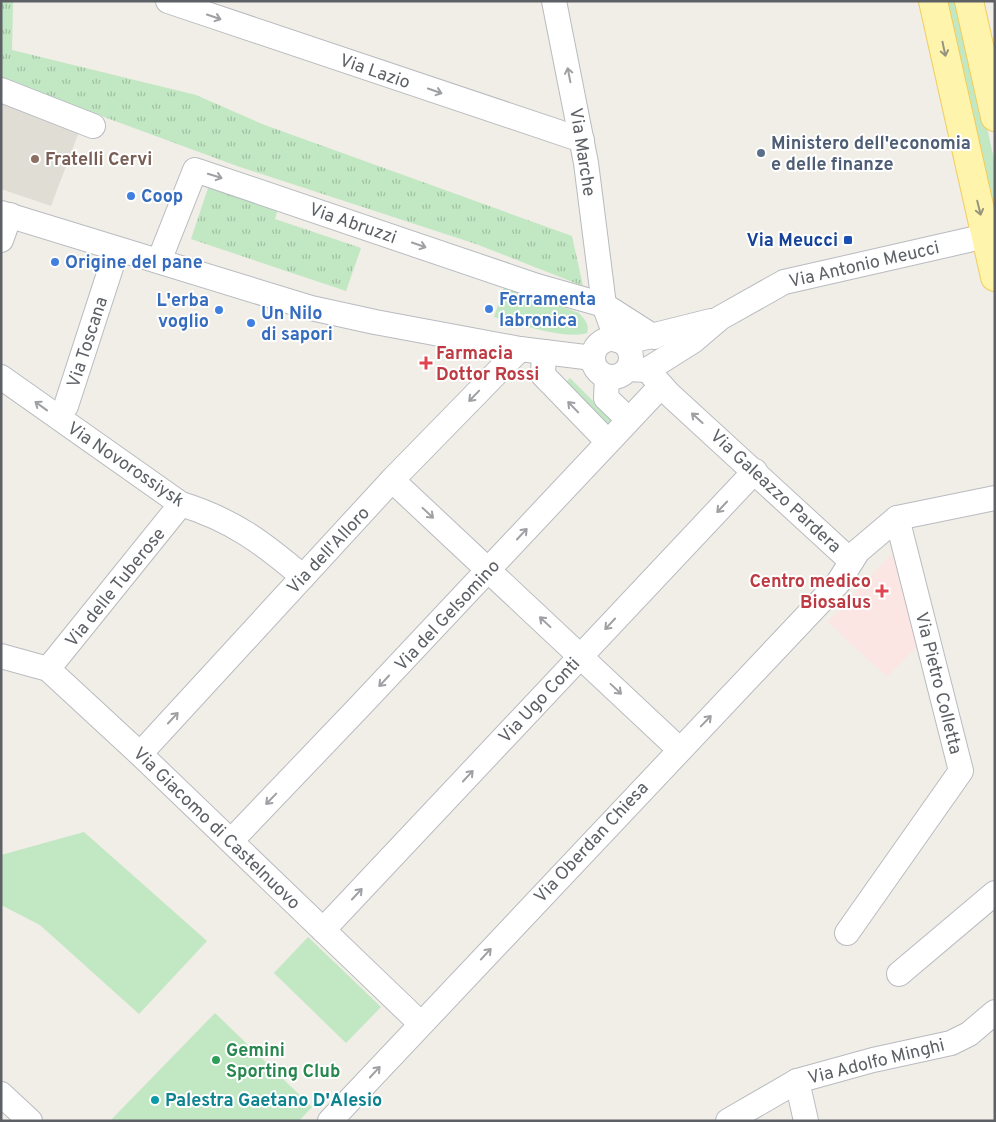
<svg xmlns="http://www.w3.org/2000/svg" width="996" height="1122" viewBox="0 0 996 1122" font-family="Overpass,sans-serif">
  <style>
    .education { fill: #e0ddd4 }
    .medical { fill: #fce6e3 }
    .green { fill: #c2e7c3 }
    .park { fill: url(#park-tufts) }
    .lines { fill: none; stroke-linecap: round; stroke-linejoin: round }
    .minor-casing { stroke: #b8bbc0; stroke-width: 26 }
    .major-casing { stroke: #f3cc5c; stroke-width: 30 }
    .minor { stroke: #fff; stroke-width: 24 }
    .major { stroke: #fff4ac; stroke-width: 28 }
    .oneway { stroke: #9ea0a3 }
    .oneway2 { stroke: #96947e }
    .service-dot { fill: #5c6f8a; stroke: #fff; stroke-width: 2 }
    .education-dot { fill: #8d6e63; stroke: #fff; stroke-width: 2 }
    .shop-dot { fill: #3f7fe0; stroke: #fff; stroke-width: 2 }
    .transit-dot { fill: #1a4fb4; stroke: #fff; stroke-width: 2 }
    .health-dot { fill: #e0444e; stroke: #fff; stroke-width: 2 }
    .leisure-dot { fill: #2e9e5b; stroke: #fff; stroke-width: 2 }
    .culture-dot { fill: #0f9aa8; stroke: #fff; stroke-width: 2 }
    .labels { text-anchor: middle; stroke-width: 4; stroke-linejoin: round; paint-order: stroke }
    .street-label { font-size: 18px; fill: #5d6166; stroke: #fff }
    .service-label { font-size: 18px; font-weight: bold; fill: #4e5e75; stroke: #fff; text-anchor: start }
    .education-label { font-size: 18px; font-weight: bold; fill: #785e54; stroke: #fff; text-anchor: start }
    .shop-label { font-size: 18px; font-weight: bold; fill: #366cbe; stroke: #fff; text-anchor: start }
    .transit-label { font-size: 18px; font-weight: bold; fill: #164399; stroke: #fff; text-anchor: end }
    .health-label { font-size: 18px; font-weight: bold; fill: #be3a42; stroke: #fff; text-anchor: start }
    .leisure-label { font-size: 18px; font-weight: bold; fill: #27864d; stroke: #fff; text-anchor: start }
    .culture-label { font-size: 18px; font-weight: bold; fill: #0d838f; stroke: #fff; text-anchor: start }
  </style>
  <defs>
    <pattern id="park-tufts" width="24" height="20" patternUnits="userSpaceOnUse" patternTransform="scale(1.25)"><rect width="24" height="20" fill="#c2e7c3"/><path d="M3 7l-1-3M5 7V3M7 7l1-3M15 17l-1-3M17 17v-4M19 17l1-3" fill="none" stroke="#a1bfa2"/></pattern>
  </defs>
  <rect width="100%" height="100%" fill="#f0eee6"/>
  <path class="education" d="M1,101L80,129L51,206L1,189Z"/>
  <path class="medical" d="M892,554L898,560L920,644L887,677L828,622Z"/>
  <g class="green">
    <path d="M945,1H959L995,164V210L993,209Z"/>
    <path d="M505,285L579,313C584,319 590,324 587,333C566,340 515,323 494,317Z"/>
    <path d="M570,378L612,420L606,427L564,385Z"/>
    <path d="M84,832L207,941L139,1014L40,925L1,905V855Z"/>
    <path d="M308,937L381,1007L346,1043L274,973Z"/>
    <path d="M215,1013L312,1107L299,1121H110Z"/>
  </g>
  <g class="park">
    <path d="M1,1H13L12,50L196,95L262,124L572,236L583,286L476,244L237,166L1,79Z"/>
    <path d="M210,182L279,205L275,219L361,248L346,291L191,239Z"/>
  </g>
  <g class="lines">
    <defs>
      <g id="minor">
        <path d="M168,1L582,140"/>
        <path d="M554,1L586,163L604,305L617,340"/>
        <path d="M1,90L93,126"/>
        <path d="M1,213L311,308L375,322L520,349L593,358"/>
        <path d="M1,240L10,215"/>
        <path d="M159,261L195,170L537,286L604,305L654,337"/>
        <circle cx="612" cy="358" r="19"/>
        <path d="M639,339L711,321"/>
        <path d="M544,352L543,375L608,442"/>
        <path d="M628,369L647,370L693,341L720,318L784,282L995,234"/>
        <path d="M652,375L668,393L851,561"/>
        <path d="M1,377L181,504C233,520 263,543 303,577"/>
        <path d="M607,377L606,398L628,419"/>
        <path d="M66,406L117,249"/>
        <path d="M392,480L679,749"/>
        <path d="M1,656L48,669L140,754L420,1023"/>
        <path d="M48,669L181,504"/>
        <path d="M140,754L392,480L520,349"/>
        <path d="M231,841L361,705L661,386"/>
        <path d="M323,930L755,471"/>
        <path d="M847,933L961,771L897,518"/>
        <path d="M899,974L995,893"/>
        <path d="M797,1081L806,1121"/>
        <path d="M1,1094L30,1121"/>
        <path d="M330,1121L838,583L858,551L897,518L995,498"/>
        <path d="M728,1121L797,1081L873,1060L951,1043L969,1034L995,1012"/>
      </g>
      <g id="major">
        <path d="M933,1L995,277"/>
        <path d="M969,1L995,117"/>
      </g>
    </defs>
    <use href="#minor" class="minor-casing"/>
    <use href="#major" class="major-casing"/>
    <use href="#minor" class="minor"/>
    <use href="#major" class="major"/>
  </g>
  <defs><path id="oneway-shaft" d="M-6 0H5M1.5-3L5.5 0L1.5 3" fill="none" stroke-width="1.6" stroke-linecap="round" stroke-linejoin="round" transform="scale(1.25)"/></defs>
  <g class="oneway">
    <use href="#oneway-shaft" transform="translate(214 17) rotate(19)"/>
    <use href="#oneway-shaft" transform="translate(569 75) rotate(-101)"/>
    <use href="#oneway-shaft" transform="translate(435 91) rotate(19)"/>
    <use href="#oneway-shaft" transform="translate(215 176) rotate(17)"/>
    <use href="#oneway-shaft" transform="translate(419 245) rotate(19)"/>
    <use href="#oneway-shaft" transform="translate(474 396) rotate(134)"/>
    <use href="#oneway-shaft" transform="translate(41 406) rotate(-144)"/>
    <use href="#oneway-shaft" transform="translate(573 407) rotate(-134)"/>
    <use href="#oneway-shaft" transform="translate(697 418) rotate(-138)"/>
    <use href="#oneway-shaft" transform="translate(722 507) rotate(133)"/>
    <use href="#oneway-shaft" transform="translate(428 513) rotate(43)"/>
    <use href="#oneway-shaft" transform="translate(522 534) rotate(-47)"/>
    <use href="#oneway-shaft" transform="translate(545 622) rotate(-137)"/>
    <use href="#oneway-shaft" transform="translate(610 624) rotate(133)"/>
    <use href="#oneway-shaft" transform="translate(384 681) rotate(133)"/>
    <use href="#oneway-shaft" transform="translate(616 689) rotate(43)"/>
    <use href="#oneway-shaft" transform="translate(173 718) rotate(-47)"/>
    <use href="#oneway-shaft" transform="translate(706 721) rotate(-46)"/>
    <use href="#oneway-shaft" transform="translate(468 776) rotate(-47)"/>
    <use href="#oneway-shaft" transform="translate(271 799) rotate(134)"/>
    <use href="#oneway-shaft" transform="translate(357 894) rotate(-47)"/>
    <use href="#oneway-shaft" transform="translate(486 954) rotate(-47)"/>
    <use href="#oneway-shaft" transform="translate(375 1072) rotate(-47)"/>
  </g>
  <g class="oneway2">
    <use href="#oneway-shaft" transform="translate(944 49) rotate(78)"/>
    <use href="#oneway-shaft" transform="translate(979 208) rotate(76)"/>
  </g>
  <circle class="service-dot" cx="761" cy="153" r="5"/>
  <circle class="education-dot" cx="35" cy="159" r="5"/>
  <g class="shop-dot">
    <circle cx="131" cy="196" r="5"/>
    <circle cx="55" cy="262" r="5"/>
    <circle cx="489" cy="309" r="5"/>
    <circle cx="219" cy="310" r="5"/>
    <circle cx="251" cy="323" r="5"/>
  </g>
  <rect class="transit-dot" x="843" y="235" width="10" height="10" rx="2.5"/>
  <g class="health-dot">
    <path d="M423.5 355.5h5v5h5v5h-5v5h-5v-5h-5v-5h5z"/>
    <path d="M879.5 583.5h5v5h5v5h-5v5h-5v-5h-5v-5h5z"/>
  </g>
  <circle class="leisure-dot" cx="216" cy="1060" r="5"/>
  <circle class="culture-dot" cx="155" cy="1100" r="5"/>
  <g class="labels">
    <g class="street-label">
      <text transform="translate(375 71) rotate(19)" y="6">Via Lazio</text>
      <text transform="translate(583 152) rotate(81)" y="6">Via Marche</text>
      <text transform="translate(353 223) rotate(19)" y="6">Via Abruzzi</text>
      <text transform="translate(864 264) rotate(-13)" y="6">Via Antonio Meucci</text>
      <text transform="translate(87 342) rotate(-72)" y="6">Via Toscana</text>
      <text transform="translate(126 464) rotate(34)" y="6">Via Novorossiysk</text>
      <text transform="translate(776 491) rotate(43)" y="6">Via Galeazzo Pardera</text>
      <text transform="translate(328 550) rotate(-47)" y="6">Via dell'Alloro</text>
      <text transform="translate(115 587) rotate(-51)" y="6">Via delle Tuberose</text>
      <text transform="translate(447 615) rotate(-47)" y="6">Via del Gelsomino</text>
      <text transform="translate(939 683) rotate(76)" y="6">Via Pietro Colletta</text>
      <text transform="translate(539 700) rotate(-47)" y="6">Via Ugo Conti</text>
      <text transform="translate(217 828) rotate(44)" y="6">Via Giacomo di Castelnuovo</text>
      <text transform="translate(591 842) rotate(-47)" y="6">Via Oberdan Chiesa</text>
      <text transform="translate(876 1061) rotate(-14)" y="6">Via Adolfo Minghi</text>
    </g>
    <g class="service-label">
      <text x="771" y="149">Ministero dell'economia<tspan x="771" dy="21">e delle finanze</tspan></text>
    </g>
    <g class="education-label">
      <text x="45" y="165">Fratelli Cervi</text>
    </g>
    <g class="shop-label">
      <text x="141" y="202">Coop</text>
      <text x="65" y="268">Origine del pane</text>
      <text x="499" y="305">Ferramenta<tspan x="499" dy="21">labronica</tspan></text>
      <text x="209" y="306" text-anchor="end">L'erba<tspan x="209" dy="21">voglio</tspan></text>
      <text x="261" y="319">Un Nilo<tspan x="261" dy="21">di sapori</tspan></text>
    </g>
    <g class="transit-label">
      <text x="838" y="246">Via Meucci</text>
    </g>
    <g class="health-label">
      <text x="436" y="359">Farmacia<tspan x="436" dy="21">Dottor Rossi</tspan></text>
      <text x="871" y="587" text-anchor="end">Centro medico<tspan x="871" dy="21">Biosalus</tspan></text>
    </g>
    <g class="leisure-label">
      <text x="226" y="1056">Gemini<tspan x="226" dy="21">Sporting Club</tspan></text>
    </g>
    <g class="culture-label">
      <text x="165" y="1106">Palestra Gaetano D'Alesio</text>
    </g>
  </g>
  <rect width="996" height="1122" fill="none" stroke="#5d6166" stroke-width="5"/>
</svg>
